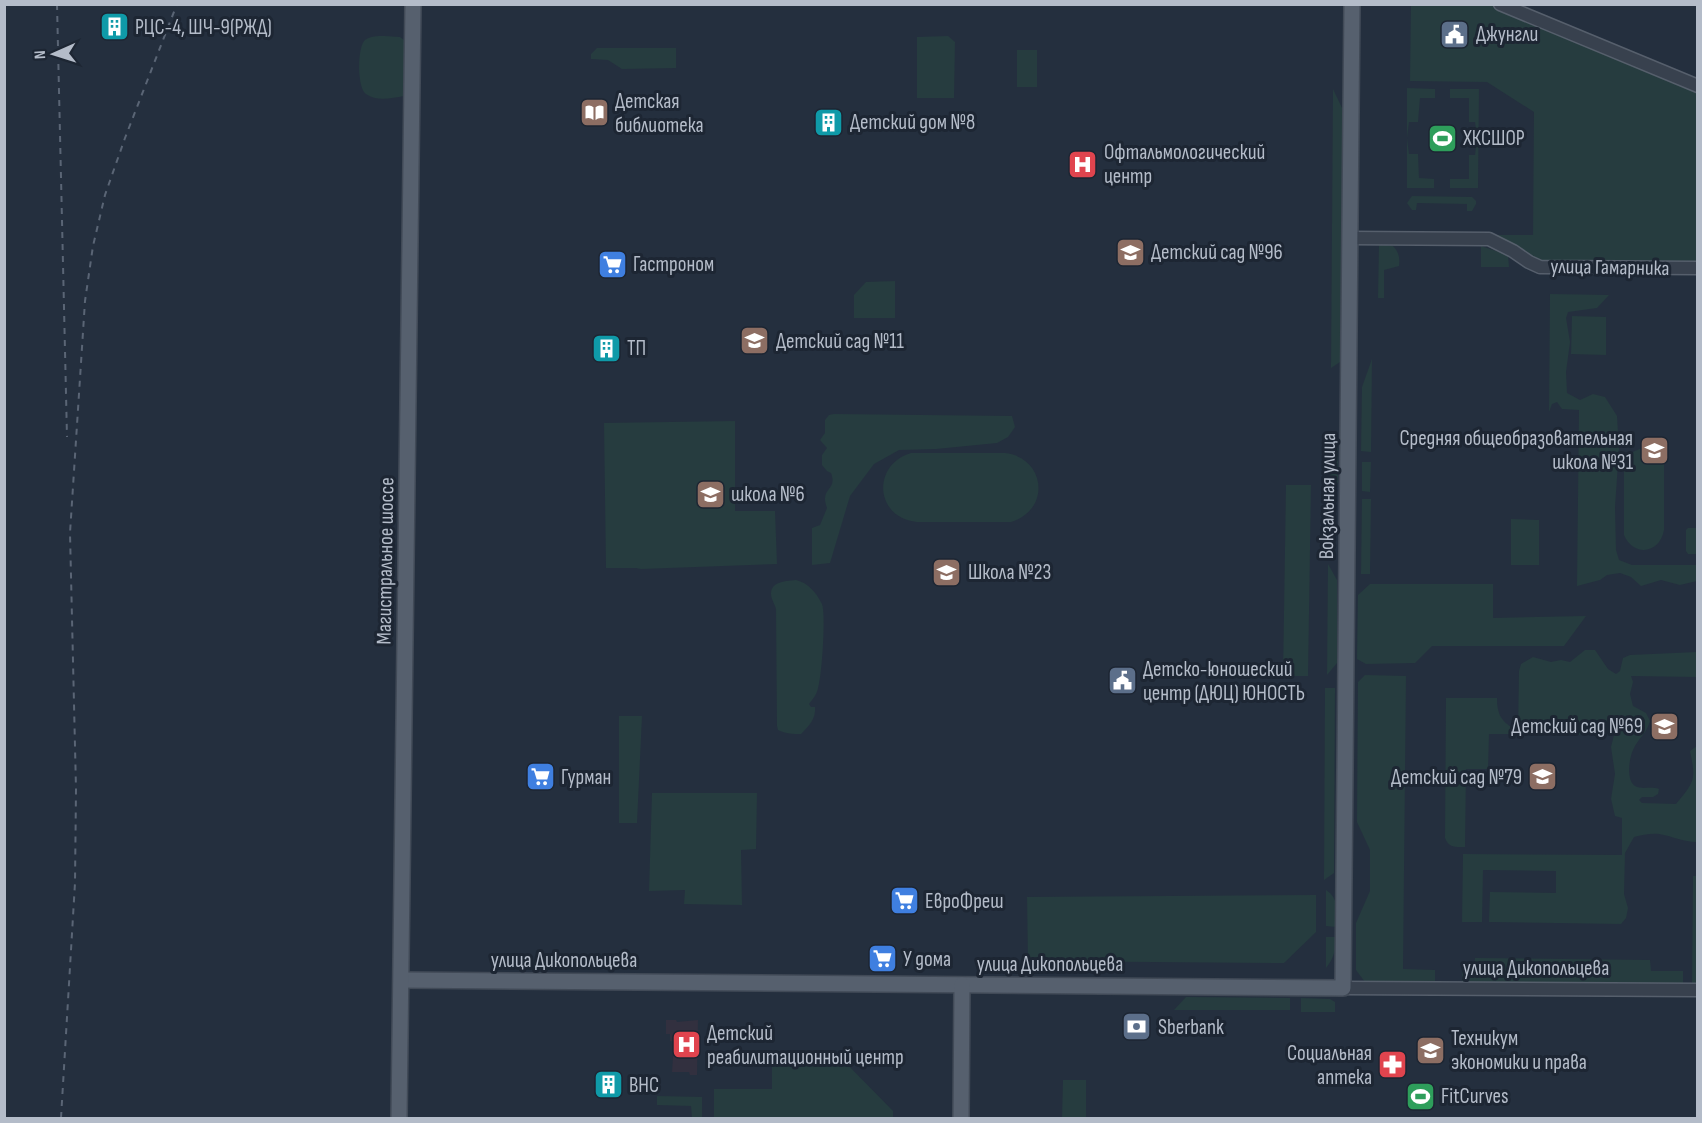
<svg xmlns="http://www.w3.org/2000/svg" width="1702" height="1123" viewBox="0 0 1702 1123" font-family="'Sofia Sans Condensed',sans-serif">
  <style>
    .medical { fill: #32303f }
    .green { fill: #263c3f }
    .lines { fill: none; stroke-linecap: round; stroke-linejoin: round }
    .minor-casing { stroke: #565f6c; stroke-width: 15 }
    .major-casing { stroke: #414a57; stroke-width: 18 }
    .minor { stroke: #38414e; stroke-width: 12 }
    .major { stroke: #56606e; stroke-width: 15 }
    .rail { stroke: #5a6575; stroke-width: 2; stroke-dasharray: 6 6; stroke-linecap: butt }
    .labels { text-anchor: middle; stroke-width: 6; stroke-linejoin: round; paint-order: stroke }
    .poi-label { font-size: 21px; fill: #b4bcc9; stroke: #1d2633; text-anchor: start }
    .street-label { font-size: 21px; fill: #b4bcc9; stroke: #1d2633 }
  </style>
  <rect width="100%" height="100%" fill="#242f3e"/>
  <path class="medical" d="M666,1020H676L677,1022L698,1020L697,1075H690L689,1072H672L674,1042L670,1041V1034H666Z"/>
  <g class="green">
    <path d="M1500,4L1697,86V268L1540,267L1489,235H1533L1534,112L1487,82L1410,81L1411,5Z"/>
    <path d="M384,36L400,37L404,40V96C392,98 377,102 366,94C357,88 357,47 365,40C370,36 378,36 384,36Z"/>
    <path d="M948,36L955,42L954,98H917V37Z"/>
    <path d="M597,48H676V68L622,69L608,60L591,59V54Z"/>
    <rect x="1017" y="50" width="20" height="37"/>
    <path d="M1407,88L1435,89V98H1420L1418,122H1409L1407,138L1409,154H1418L1419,178L1434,179V188H1407Z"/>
    <path d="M1333,89L1343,110L1340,362L1331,368Z"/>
    <path d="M1450,89H1479L1478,188H1450V179H1469V155H1475L1477,138L1475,122H1469V98H1450Z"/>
    <path d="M1412,196L1472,197L1476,201V204L1472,211H1467V204L1417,203L1416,210H1412L1407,203Z"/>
    <path d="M1379,244L1393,246C1399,252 1400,258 1399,266L1384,270V298H1378Z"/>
    <path d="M1481,246L1508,255L1509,267H1481Z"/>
    <path d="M895,281V318H854V295L866,282Z"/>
    <path d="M1550,294L1609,295L1597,308L1568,312L1566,318L1570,342L1566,372L1567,393L1580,400L1593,394L1605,397L1617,416L1619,449L1615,507L1616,550L1619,560L1632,565H1697V581L1680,585L1661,580L1641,586L1631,577L1620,573L1607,575L1600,580L1577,586L1579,410L1562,409L1557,402L1552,404L1549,412Z"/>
    <path d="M1572,316L1606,317V355L1571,354Z"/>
    <path d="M1372,359L1371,452L1361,451L1362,387Z"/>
    <path d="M834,414L1012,416L1015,427L1008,437L997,443L936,449L899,450L874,464L850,496L830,563L812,565V528L820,525L827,508C819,487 838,491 831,473L827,471L822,465V455L827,448L820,440L825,433V420L829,415Z"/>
    <path d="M735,421V511H775L777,564L641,569L636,568H606L604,423Z"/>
    <path d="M1330,434L1338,444V482L1330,498Z"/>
    <path d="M1644,448C1654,450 1660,454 1664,464V530C1660,554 1633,557 1624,535V469C1625,457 1632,450 1644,448Z"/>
    <path d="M911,453H1005C1046,458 1051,510 1011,522H917C875,518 871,465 911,453Z"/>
    <path d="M1362,462H1371L1370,492L1362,491Z"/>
    <path d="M1286,485H1311L1308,676H1283Z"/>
    <path d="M1362,499H1371L1370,574H1361Z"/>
    <path d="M1511,519L1539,520V565H1511Z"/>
    <path d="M1688,528H1697V554H1688L1686,551V530Z"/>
    <path d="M1328,564L1337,580V663L1327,675Z"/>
    <path d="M796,580C808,583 816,592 822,604C826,614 822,676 818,688C817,694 813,699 809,704L811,707H815C816,719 809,726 801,734C793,734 786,734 778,730L777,726L776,609C775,605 773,602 772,599C767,582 784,581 796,580Z"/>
    <path d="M1370,584H1493V618L1586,616L1564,646H1432L1415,663L1366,664L1357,659L1358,595Z"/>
    <path d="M1585,650H1595L1608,669L1616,674L1620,671L1623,658L1630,655L1697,652V677L1631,676L1633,682L1630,694L1633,706L1646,713L1650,721C1646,735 1638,738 1633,750C1629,759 1626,780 1635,786C1642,790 1651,786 1659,789L1658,794L1653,797H1642L1639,800L1642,803L1676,804C1695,781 1696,780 1690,751L1697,746V842C1683,842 1672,836 1659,834C1651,833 1642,835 1634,837L1625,853L1624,894L1628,908L1626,918L1621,924L1489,922L1490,892L1556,893V871L1483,870L1482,922H1462L1463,854L1622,855V818L1615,816L1611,799L1615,774L1611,747L1614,735L1518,734L1519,671L1521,664L1533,657L1551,662L1561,660L1570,662Z"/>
    <path d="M1365,675L1406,676L1403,969L1435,970V982H1365L1356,970V923L1370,891V850L1357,822L1358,682Z"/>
    <path d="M1325,688H1335L1334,873L1324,880Z"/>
    <path d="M1446,698H1497C1497,712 1500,721 1513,728V734H1489L1488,769H1466L1465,847C1455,847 1449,848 1445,838Z"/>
    <path d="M619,716H642L637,823H619Z"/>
    <path d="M652,793H757L756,849L741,850L742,905L684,904L685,890L649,891Z"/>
    <path d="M1693,876H1697V984H1692Z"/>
    <path d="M1326,890C1340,899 1336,912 1336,927L1326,926Z"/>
    <path d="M1316,895V932L1284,963L1028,961L1027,897Z"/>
    <path d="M1326,937H1336C1336,949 1334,958 1326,968Z"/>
    <path d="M1475,958L1650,960L1651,971H1683V984L1462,982V970H1474Z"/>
    <path d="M1186,997L1290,998V1010H1174Z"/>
    <path d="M1301,998L1330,999L1335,1002V1012H1301Z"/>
    <path d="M772,1059H842L893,1111V1118H714V1089H772Z"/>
    <path d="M1063,1080H1086V1118H1062Z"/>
    <path d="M657,1096L702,1097V1118H692L691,1106L657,1105Z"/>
  </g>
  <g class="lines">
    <defs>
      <g id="minor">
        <path d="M1500,4L1698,86"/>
        <path d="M1350,238L1489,239L1513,251L1529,262L1540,267L1698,268"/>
        <path d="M1343,988L1698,990"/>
      </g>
      <g id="major">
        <path d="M402,980L1343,988L1352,4"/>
        <path d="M399,1118L413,4"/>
        <path d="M961,1118L962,985"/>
      </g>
    </defs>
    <use href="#minor" class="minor-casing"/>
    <use href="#major" class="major-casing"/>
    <use href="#minor" class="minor"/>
    <use href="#major" class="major"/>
    <g class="rail">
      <path d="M57,4L67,437"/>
      <path d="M61,1118L75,883L76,789L70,533L85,301L93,246L105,195L125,138L177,4"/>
    </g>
  </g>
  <defs>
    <symbol id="building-square" viewBox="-11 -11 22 22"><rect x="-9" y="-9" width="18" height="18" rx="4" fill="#0f9aa8" stroke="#1d2633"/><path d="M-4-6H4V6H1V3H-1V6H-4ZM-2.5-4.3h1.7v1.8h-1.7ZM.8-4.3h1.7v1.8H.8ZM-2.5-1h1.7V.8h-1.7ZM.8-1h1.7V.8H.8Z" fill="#fff"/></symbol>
    <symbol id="civic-square" viewBox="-11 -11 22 22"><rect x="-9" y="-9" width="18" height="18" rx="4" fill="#5c6f8a" stroke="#1d2633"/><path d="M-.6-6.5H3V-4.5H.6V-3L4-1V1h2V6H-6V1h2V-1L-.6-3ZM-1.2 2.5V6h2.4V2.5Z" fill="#fff"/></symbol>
    <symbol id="library-square" viewBox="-11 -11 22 22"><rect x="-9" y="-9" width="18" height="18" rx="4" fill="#8d6e63" stroke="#1d2633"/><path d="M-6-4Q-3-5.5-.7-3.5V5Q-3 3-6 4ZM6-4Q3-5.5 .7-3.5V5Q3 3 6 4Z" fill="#fff"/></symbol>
    <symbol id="stadium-square" viewBox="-11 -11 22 22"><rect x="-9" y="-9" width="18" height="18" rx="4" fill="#2e9e5b" stroke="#1d2633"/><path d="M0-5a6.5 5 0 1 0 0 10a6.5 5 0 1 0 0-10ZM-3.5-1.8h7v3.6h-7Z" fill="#fff"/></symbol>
    <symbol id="hospital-square" viewBox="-11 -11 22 22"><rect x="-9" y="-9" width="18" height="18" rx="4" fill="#e0444e" stroke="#1d2633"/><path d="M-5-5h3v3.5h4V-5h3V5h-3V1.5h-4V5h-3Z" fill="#fff"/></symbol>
    <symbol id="school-square" viewBox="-11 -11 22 22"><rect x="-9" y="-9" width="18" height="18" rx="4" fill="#8d6e63" stroke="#1d2633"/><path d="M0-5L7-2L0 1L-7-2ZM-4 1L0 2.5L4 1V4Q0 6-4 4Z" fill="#fff"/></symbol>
    <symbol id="supermarket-square" viewBox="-11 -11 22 22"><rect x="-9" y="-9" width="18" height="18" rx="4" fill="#3f7fe0" stroke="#1d2633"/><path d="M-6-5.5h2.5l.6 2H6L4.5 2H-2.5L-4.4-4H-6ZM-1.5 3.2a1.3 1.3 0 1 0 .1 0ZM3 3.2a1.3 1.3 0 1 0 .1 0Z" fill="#fff"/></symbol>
    <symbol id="bank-square" viewBox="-11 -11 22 22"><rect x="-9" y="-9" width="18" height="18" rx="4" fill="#5c6f8a" stroke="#1d2633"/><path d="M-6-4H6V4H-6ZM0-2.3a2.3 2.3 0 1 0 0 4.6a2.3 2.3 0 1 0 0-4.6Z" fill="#fff"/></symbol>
    <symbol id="university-square" viewBox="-11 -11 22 22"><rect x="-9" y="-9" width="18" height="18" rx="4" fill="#8d6e63" stroke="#1d2633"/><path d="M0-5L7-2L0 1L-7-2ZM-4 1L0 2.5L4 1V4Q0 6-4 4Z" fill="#fff"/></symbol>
    <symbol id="pharmacy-square" viewBox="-11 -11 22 22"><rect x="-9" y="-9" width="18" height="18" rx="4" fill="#e0444e" stroke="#1d2633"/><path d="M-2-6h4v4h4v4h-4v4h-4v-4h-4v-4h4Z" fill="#fff"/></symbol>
  </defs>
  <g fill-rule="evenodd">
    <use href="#building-square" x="98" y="10" width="33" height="33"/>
    <use href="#civic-square" x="1438" y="18" width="33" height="33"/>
    <use href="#library-square" x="578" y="96" width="33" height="33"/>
    <use href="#building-square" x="812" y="106" width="33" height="33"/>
    <use href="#stadium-square" x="1426" y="122" width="33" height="33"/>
    <use href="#hospital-square" x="1066" y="148" width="33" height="33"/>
    <use href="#school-square" x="1114" y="236" width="33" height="33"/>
    <use href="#supermarket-square" x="596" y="248" width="33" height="33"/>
    <use href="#school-square" x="738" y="324" width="33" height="33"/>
    <use href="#building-square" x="590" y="332" width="33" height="33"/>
    <use href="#school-square" x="1638" y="434" width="33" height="33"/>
    <use href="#school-square" x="694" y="478" width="33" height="33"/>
    <use href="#school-square" x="930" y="556" width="33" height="33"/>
    <use href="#civic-square" x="1106" y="664" width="33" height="33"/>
    <use href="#school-square" x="1648" y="710" width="33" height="33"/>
    <use href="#supermarket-square" x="524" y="760" width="33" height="33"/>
    <use href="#school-square" x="1526" y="760" width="33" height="33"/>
    <use href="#supermarket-square" x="888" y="884" width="33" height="33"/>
    <use href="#supermarket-square" x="866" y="942" width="33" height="33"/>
    <use href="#bank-square" x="1120" y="1010" width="33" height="33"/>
    <use href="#hospital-square" x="670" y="1028" width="33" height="33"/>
    <use href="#university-square" x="1414" y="1034" width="33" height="33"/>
    <use href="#pharmacy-square" x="1376" y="1048" width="33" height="33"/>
    <use href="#building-square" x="592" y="1068" width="33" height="33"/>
    <use href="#stadium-square" x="1404" y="1080" width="33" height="33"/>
  </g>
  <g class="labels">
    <g class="poi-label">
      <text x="135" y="34">РЦС-4, ШЧ-9(РЖД)</text>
      <text x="1476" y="41">Джунгли</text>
      <text x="615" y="108">Детская<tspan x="615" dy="24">библиотека</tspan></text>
      <text x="850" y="129">Детский дом №8</text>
      <text x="1463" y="145">ХКСШОР</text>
      <text x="1104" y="159">Офтальмологический<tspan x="1104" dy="24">центр</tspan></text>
      <text x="1151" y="259">Детский сад №96</text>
      <text x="633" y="271">Гастроном</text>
      <text x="776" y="348">Детский сад №11</text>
      <text x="627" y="355">ТП</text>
      <text x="1633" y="445" text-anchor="end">Средняя общеобразовательная<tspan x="1633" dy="24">школа №31</tspan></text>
      <text x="731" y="501">школа №6</text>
      <text x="968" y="579">Школа №23</text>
      <text x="1143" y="676">Детско-юношеский<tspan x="1143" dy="24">центр (ДЮЦ) ЮНОСТЬ</tspan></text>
      <text x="1643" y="733" text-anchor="end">Детский сад №69</text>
      <text x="561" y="784">Гурман</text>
      <text x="1522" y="784" text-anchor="end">Детский сад №79</text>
      <text x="925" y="908">ЕвроФреш</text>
      <text x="903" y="966">У дома</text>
      <text x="1158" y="1034">Sberbank</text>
      <text x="707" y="1040">Детский<tspan x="707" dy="24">реабилитационный центр</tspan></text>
      <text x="1451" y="1045">Техникум<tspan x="1451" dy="24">экономики и права</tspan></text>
      <text x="1372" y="1060" text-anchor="end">Социальная<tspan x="1372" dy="24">аптека</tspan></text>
      <text x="629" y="1092">ВНС</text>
      <text x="1441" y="1103">FitCurves</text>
    </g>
    <g class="street-label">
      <text transform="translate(1610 267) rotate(1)" y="7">улица Гамарника</text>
      <text transform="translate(1327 496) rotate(-89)" y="7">Вокзальная улица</text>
      <text transform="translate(385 561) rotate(-89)" y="7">Магистральное шоссе</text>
      <text x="564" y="967">улица Дикопольцева</text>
      <text x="1050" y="971">улица Дикопольцева</text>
      <text x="1536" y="975">улица Дикопольцева</text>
    </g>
  </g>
  <rect width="1702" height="1123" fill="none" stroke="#b4bcc9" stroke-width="12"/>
  <g transform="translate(54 54) rotate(267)" stroke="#1d2633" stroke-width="4.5" paint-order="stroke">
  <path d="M0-4.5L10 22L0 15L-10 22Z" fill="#b4bcc9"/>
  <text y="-9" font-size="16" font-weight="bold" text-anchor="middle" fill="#b4bcc9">N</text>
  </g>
</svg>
